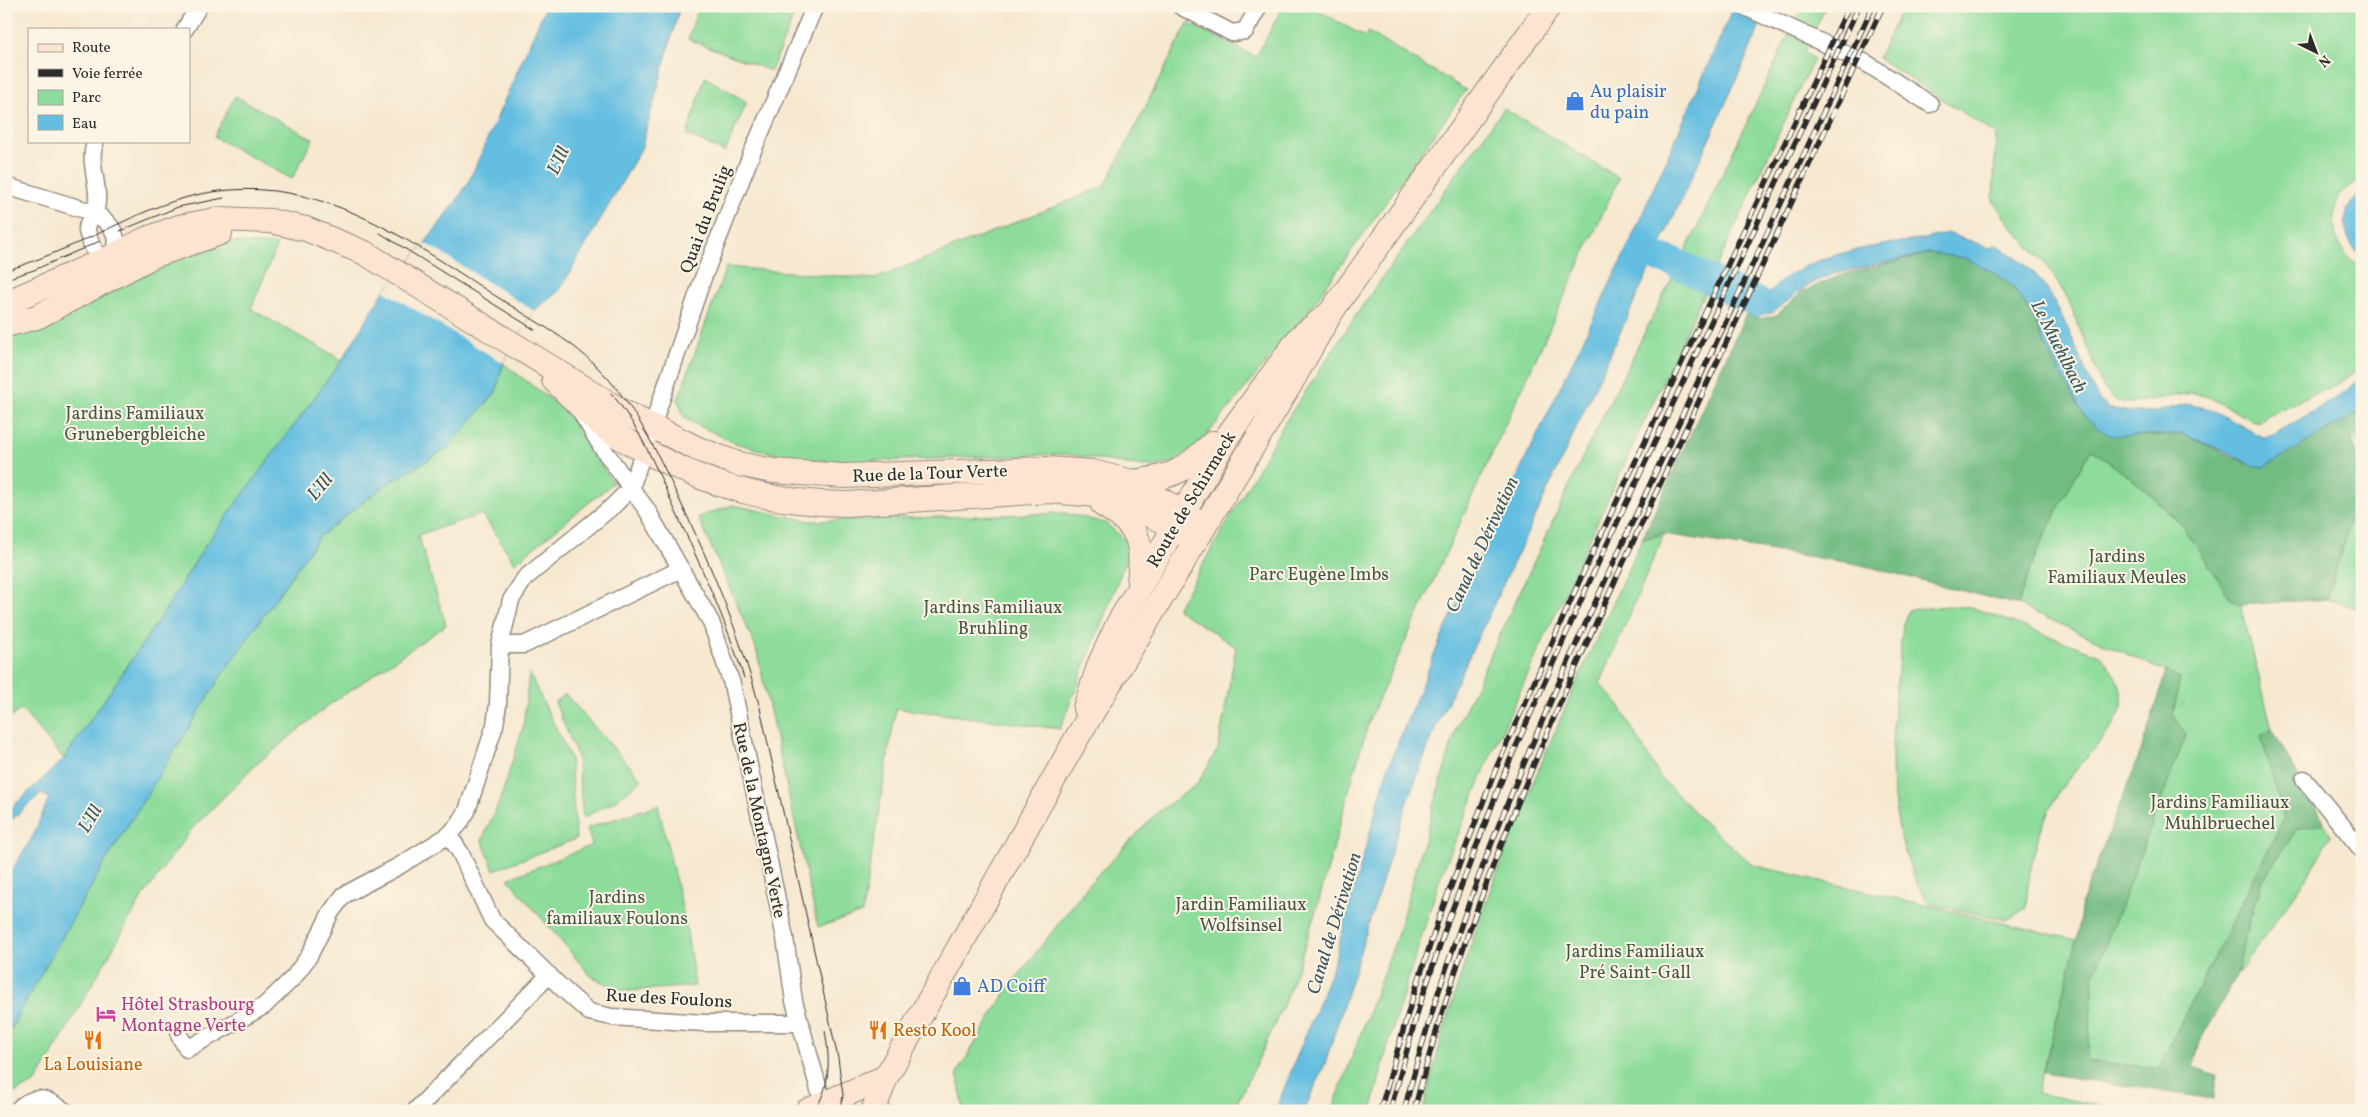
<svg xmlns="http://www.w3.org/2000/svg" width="2368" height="1117" viewBox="0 0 2368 1117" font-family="Vollkorn,serif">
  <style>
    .green { fill: #8ddc9b; stroke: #5c8463 }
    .forest { fill: #72bc83; stroke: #4e7457 }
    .water { fill: #63bee1; stroke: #477486 }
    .pier { fill: #f7e8d0 }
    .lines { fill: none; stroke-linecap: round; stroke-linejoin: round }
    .river { stroke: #63bee1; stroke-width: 30 }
    .minor-casing { stroke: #918a7e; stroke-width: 19 }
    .secondary-casing { stroke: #918a7e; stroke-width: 26 }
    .minor { stroke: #fff; stroke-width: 16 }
    .secondary { stroke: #fde4d0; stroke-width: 24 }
    .tram { stroke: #2b2b2b; stroke-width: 1 }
    .rail-casing { stroke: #2b2b2b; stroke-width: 5.5 }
    .rail { stroke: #fcf5e5; stroke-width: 4; stroke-dasharray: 11; stroke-linecap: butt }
    .labels { text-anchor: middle; stroke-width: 4; stroke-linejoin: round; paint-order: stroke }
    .shop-label { font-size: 18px; fill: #366cbe; stroke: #fcf5e5; text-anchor: start }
    .street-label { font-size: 18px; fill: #2b2b2b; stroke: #fcf5e5 }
    .park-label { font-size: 18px; fill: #445747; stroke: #fcf5e5 }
    .hotel-label { font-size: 18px; fill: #b23c85; stroke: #fcf5e5; text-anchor: start }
    .food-label { font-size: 18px; fill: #c56008; stroke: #fcf5e5; text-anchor: start }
    .water-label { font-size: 19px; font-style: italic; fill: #3c5762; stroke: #fcf5e5 }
  </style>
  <rect width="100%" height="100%" fill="#fcf5e5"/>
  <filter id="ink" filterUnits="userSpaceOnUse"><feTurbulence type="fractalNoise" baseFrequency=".02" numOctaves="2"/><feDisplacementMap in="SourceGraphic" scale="10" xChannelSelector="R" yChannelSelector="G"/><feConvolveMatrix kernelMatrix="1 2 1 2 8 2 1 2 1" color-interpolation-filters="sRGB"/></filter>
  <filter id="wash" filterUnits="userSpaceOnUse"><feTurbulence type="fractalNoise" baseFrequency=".0096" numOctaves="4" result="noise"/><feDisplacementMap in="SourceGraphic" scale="20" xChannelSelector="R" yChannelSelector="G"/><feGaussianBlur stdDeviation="1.12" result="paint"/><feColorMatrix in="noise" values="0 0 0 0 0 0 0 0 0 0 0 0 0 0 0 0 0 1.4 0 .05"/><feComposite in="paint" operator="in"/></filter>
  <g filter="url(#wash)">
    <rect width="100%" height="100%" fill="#f7e8d0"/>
    <g class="green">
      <path d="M699,6H798L771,71L688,39Z"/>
      <path d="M1283,6H1309L1322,14L1323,13L1365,37L1368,32L1466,90L1307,313L1202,441L1174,462L1158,466H1140L1064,454L847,462L790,458L735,443L685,419L678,400L726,267L875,279L1105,186L1188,23L1256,57Z"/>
      <path d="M1802,6H1826L1804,53L1814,58L1606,503L1487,764L1440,878L1391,1034L1371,1111H1332L1396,939L1456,729L1586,450L1695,232Z"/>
      <path d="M1903,6H2362V179C2353,184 2342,190 2337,199C2335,203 2336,210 2335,215C2332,242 2342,253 2362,269V365L2340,383L2268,415L2261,422L2251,420L2205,395L2192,393L2132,403L2117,401L2108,393L2103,387L2068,299L2046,265L2012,228L1993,201L1996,134L1878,58Z"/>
      <path d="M705,77L747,102L725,152L687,135Z"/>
      <path d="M235,96L313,139L292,179L214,137Z"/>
      <path d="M1504,108L1619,178L1370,718C1344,801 1326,887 1297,969C1280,1018 1256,1064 1233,1111H964L957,1073L1008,989L1089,884L1157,813L1197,784L1218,749L1236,647L1177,609L1285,422L1365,302Z"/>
      <path d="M228,242L277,245L251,309L342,360L205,546L164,612L64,759L21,709L6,721V337L48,326L76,309L192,249Z"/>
      <path d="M503,363L563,409L613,483L515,563L482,514L418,535L446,625L329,705L254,766L191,830L142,898L36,1082L6,1097V1039L20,1011L105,862L223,673L319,537L384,486L449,447L496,392Z"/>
      <path d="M2362,429V446L2350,436Z"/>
      <path d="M2091,449L2140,485L2184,527L2231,599L2241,605L2272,729L2261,736L2284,818L2158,1069L2087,1061L2093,978L2186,735L2173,714L2180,678L2018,605C2034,550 2063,498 2091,449Z"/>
      <path d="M2362,481V609L2327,599Z"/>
      <path d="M733,505L810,521L1065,513L1105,523L1132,545L1060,729L896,708L862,913L818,927L756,648L698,517Z"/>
      <path d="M1664,534L1600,684L1617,702L1661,778L1700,818L1752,865L2077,940L2037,1093L2123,1111H1423C1469,911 1557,725 1642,539Z"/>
      <path d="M1948,606L1971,607L2100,655C2111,669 2125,687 2122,706C2119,727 2072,771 2059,792C2037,829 2029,866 2026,908L2007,920L1930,904C1917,888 1912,872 1905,852C1882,778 1895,700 1903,624L1908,610Z"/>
      <path d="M529,673L570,757L576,839L494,870L482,840L500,800L523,728Z"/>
      <path d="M565,694L642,780L613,802L583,818L577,756L555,702Z"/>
      <path d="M658,805L686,925L695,986L629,991L615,989L591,976L508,879L592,845L587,828Z"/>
      <path d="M2324,823L2331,835L2307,877L2237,975L2243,943L2263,880L2297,829Z"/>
    </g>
    <g class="forest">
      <path d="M1930,253L1965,258L1995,273L2013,287L2031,312L2045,345L2085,417L2136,436L2182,434L2251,465L2265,467L2362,407V429L2350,437L2362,466V481L2327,599L2241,605L2231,599L2184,527L2140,485L2091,449C2063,498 2034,550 2018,605L1858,564L1664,534L1642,539L1746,314L1760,319L1777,315L1802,292L1841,275Z"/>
      <path d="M2166,671L2180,678L2173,714L2186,735L2093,978L2087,1061L2158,1068L2284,818L2261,736L2272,729L2324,823L2297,829L2263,880L2243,943L2237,975L2200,1041L2193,1067L2217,1075L2213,1099L2043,1073L2077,940L2082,901L2141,751Z"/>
    </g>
    <g class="water">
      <path d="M546,6H680L641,149L560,290L534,311L503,363L496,392L449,447L384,486L319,537L223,673L105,862L20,1011L6,1039V880L33,836L49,798L41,793L6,825V813L64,759L164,612L205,546L342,360L384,291L425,243L456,202L469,181Z"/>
      <path d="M1734,6H1766L1756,36L1723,109L1537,513L1438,722L1407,802L1325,1064L1304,1111H1275L1332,969L1388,767L1439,643L1491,531L1626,251Z"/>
      <path d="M2362,192V256C2341,241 2339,206 2362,192Z"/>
      <path d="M1947,233L1991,248L1996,245C2010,253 2026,264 2036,275C2062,303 2081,365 2099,400L2109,409L2133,412H2156L2186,404L2211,409L2262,437L2271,436L2341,395L2362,378V410L2265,467L2251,465L2229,453L2182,434L2112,436L2097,428L2085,417L2045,345L2031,312L2013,287L1995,273L1965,258L1930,253L1833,274L1808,285L1772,313L1764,314L1751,309L1760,292L1769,293C1805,253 1868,248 1919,239L1921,240Z"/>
    </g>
    <path class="pier" d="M425,243L534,311L503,363L384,291Z"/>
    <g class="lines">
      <path class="river" d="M1641,252L1673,262L1756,302"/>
    </g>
  </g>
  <g filter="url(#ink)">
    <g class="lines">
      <defs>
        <g id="minor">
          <path d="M815,6L751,155L703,278L631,488L647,510L711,622L732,684L785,938L794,1001L825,1111"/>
          <path d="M1180,6L1232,33L1245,31L1259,6"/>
          <path d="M1743,6L1866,63L1930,104"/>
          <path d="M185,29L199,6"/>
          <path d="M96,141C87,159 99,183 97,202C97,212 86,221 87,231C90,244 99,256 100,271"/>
          <path d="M6,186L95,213C113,225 122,237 111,257"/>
          <path d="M500,645H524L681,569"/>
          <path d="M2304,779L2362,850"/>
          <path d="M449,835L460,852L492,920L563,989L589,1012L612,1017L704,1023H801"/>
          <path d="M179,1035L187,1049L264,1006L294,977L309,956L331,912L344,895L399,866L449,835L459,824L467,811L495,725L498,704L500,645L511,600L525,578L613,506L631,488L601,446L582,414"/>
          <path d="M16,1111C34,1093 45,1097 65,1111"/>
          <path d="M415,1111L549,975"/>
        </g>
        <g id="secondary">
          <path d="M6,303L111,257L144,240L179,227L220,219L270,221L306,229L365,253L623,412L698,449L738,464L773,471L843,476L1047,469L1092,472L1132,482L1204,525"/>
          <path d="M6,325L37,317L153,256L220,233"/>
          <path d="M554,380C571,397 588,415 607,429C623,440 640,448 657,457C721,490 775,503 847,504L1049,491L1085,494L1112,498L1174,526L1186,535"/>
          <path d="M1132,482C1174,477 1183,472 1213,443"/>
          <path d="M1103,505C1139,526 1144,542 1139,582"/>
          <path d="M1085,708L1100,663L1118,624L1229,434L1300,337L1331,312L1549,6"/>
          <path d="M807,1111L886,1077"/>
          <path d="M873,1111L886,1077L1078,736L1289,386L1331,312"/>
        </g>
      </defs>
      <use href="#minor" class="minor-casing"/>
      <use href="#secondary" class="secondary-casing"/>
      <use href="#minor" class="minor"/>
      <use href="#secondary" class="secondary"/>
      <g class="tram">
        <path d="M120,231L178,207L224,198"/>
        <path d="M380,233L535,330"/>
        <path d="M6,271C35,261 65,249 93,236C140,214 177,194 230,190C310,184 378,221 443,262C471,280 498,298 526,315C550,330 574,344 594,364C634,402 656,450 679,499C712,567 740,635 760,708L838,1058L843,1095L841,1111"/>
        <path d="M6,279L34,270L100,241"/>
        <path d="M611,393C640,427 657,470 675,510C700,565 726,620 744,678"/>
        <path d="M814,1111C831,1088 830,1058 825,1031"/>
      </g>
      <defs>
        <g id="rail">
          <path d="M1380,1111L1411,1003L1440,915L1497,766L1579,582L1849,6"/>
          <path d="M1390,1111L1419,1007L1449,918L1506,769L1587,587L1859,6"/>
          <path d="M1404,1111C1459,895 1552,694 1646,493C1721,331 1797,169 1873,6"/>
          <path d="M1414,1111C1469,897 1560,698 1653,499C1730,335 1807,170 1883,6"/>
        </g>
      </defs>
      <use href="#rail" class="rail-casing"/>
      <use href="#rail" class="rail"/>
    </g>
  </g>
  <defs>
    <symbol id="shop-bare" viewBox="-9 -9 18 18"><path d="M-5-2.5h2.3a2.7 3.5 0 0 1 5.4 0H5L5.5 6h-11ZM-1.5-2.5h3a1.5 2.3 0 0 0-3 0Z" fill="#3f7fe0" stroke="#fcf5e5" stroke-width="2.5" paint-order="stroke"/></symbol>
    <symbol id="hotel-bare" viewBox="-9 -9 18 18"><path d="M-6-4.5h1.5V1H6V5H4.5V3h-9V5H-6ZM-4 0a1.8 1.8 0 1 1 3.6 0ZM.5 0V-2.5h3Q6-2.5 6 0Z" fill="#d1479c" stroke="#fcf5e5" stroke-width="2.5" paint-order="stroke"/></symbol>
    <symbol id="restaurant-bare" viewBox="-9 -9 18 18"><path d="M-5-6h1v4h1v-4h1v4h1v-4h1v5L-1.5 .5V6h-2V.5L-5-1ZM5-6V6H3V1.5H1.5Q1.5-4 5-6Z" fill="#e8710a" stroke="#fcf5e5" stroke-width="2.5" paint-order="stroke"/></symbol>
  </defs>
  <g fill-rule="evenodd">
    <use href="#shop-bare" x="1561" y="87" width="28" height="28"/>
    <use href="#shop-bare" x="948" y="972" width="28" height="28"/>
    <use href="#hotel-bare" x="92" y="1000" width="28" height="28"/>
    <use href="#restaurant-bare" x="864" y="1016" width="28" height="28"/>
    <use href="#restaurant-bare" x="79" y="1026" width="28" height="28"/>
  </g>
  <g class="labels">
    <g class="shop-label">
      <text x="1590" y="97">Au plaisir<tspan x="1590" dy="21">du pain</tspan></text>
      <text x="977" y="992">AD Coiff</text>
    </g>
    <g class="street-label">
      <text transform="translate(705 219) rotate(-69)" y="6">Quai du Brulig</text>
      <text transform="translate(930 473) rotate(-2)" y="6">Rue de la Tour Verte</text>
      <text transform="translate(1191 499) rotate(-59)" y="6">Route de Schirmeck</text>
      <text transform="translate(760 820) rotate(78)" y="6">Rue de la Montagne Verte</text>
      <text transform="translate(669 998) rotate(3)" y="6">Rue des Foulons</text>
    </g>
    <g class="park-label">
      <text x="135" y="419">Jardins Familiaux<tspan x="135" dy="21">Grunebergbleiche</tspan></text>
      <text x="2117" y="562">Jardins<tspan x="2117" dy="21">Familiaux Meules</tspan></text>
      <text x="1319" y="580">Parc Eugène Imbs</text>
      <text x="993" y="613">Jardins Familiaux<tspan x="993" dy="21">Bruhling</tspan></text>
      <text x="2220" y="808">Jardins Familiaux<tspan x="2220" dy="21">Muhlbruechel</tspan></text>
      <text x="617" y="903">Jardins<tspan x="617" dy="21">familiaux Foulons</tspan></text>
      <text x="1241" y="910">Jardin Familiaux<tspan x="1241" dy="21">Wolfsinsel</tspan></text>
      <text x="1635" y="957">Jardins Familiaux<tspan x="1635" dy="21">Pré Saint-Gall</tspan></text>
    </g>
    <g class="hotel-label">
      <text x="121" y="1010">Hôtel Strasbourg<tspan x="121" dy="21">Montagne Verte</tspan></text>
    </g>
    <g class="food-label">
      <text x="893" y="1036">Resto Kool</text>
      <text x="93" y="1070" text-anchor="middle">La Louisiane</text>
    </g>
    <g class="water-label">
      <text transform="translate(557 160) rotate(-65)" y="7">L'Ill</text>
      <text transform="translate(2060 346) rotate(63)" y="7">Le Muehlbach</text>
      <text transform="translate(319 486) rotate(-49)" y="7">L'Ill</text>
      <text transform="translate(1481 544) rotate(-65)" y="7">Canal de Dérivation</text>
      <text transform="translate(89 818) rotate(-59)" y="7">L'Ill</text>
      <text transform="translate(1333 923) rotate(-73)" y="7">Canal de Dérivation</text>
    </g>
  </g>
  <rect width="2368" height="1117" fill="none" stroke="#fcf5e5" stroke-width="25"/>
  <rect x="28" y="28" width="162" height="115" fill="#fcf5e5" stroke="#a8a49b"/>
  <rect x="38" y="44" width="25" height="8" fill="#fde4d0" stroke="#a8a49b"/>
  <text x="72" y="52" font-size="15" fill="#2b2b2b">Route</text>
  <rect x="38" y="69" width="25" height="8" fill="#2b2b2b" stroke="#a8a49b"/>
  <text x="72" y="78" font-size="15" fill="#2b2b2b">Voie ferrée</text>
  <rect x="38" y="90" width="25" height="15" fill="#8ddc9b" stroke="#a8a49b"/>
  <text x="72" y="102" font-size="15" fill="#2b2b2b">Parc</text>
  <rect x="38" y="115" width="25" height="15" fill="#63bee1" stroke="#a8a49b"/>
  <text x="72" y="128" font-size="15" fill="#2b2b2b">Eau</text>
  <g transform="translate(2316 52) rotate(138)" stroke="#fcf5e5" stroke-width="4" paint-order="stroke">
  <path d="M0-4L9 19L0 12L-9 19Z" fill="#2b2b2b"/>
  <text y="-8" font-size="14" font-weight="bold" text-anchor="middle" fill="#2b2b2b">N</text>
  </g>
</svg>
